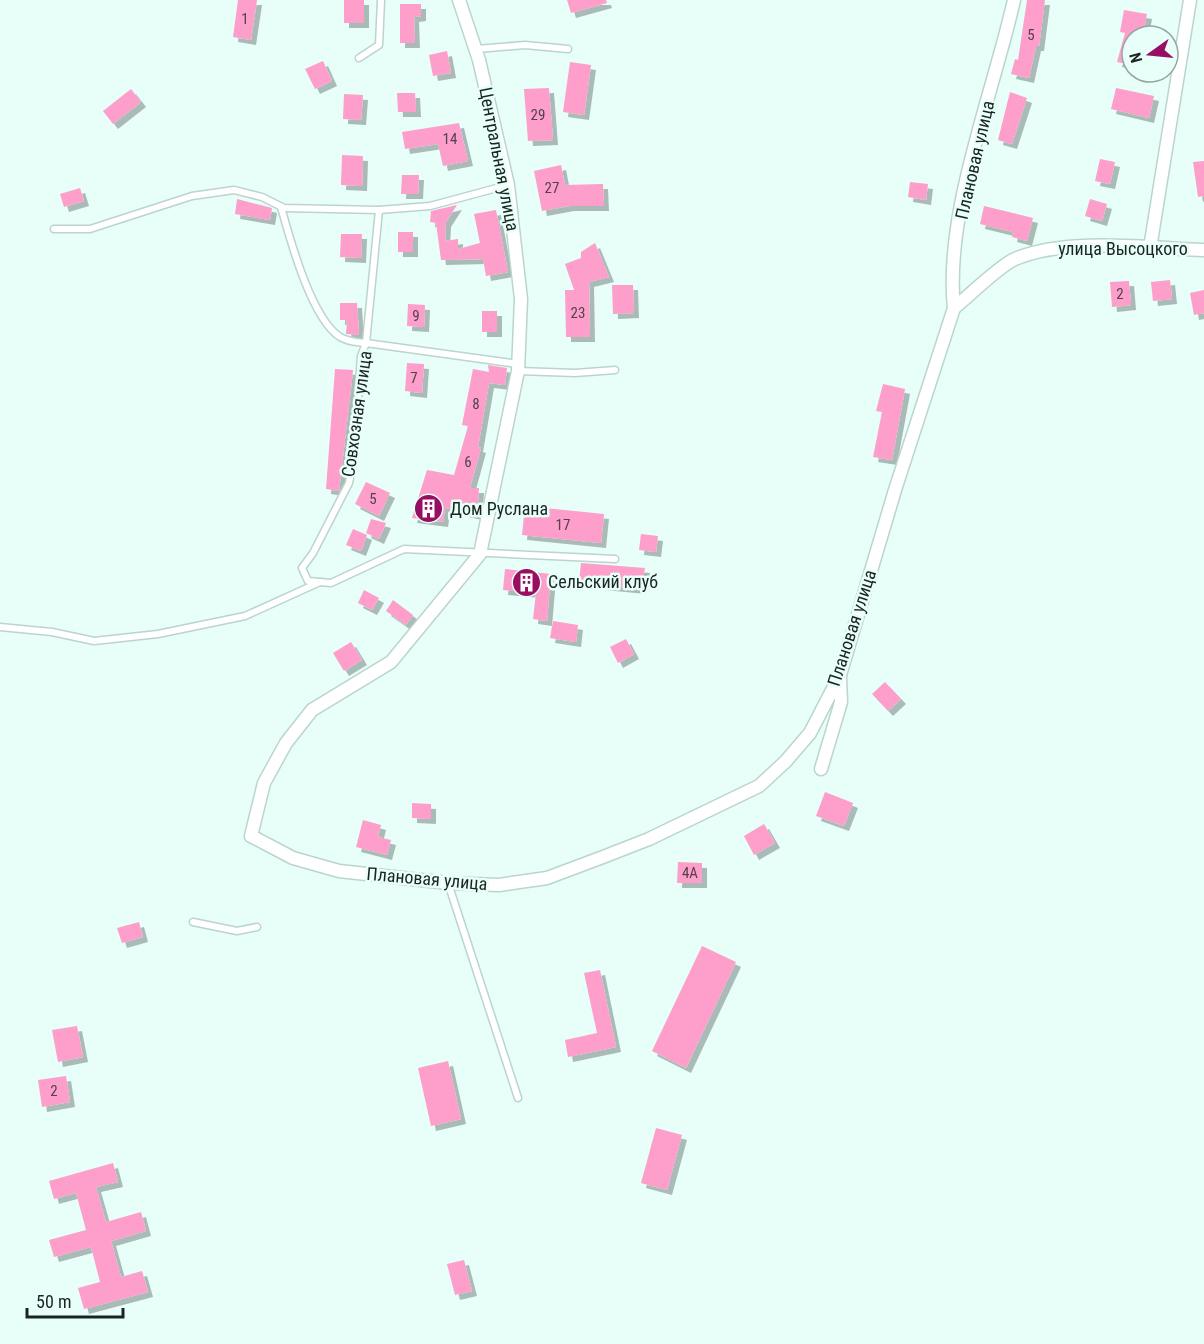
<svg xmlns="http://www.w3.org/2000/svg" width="1204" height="1344" viewBox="0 0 1204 1344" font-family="'Roboto Condensed',sans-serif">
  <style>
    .building { fill: #fd9ecb; filter: url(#shadow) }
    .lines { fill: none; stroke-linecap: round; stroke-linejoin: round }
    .service-casing { stroke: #bad5ce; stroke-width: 9 }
    .minor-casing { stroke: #bad5ce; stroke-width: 15 }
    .service { stroke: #fff; stroke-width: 6 }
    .minor { stroke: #fff; stroke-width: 12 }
    .labels { text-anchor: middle; stroke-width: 5; stroke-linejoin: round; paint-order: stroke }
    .number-label { font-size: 15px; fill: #53424c }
    .street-label { font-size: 18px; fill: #1a2421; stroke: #e8fef8 }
    .poi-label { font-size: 18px; fill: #1a2421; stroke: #e8fef8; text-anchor: start }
  </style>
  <defs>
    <filter id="shadow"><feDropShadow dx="5" dy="5" stdDeviation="0" flood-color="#0004"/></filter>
  </defs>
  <rect width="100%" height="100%" fill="#e8fef8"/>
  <g class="building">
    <path d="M238,0H257L251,40L233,37Z"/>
    <rect x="344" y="0" width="20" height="23"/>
    <path d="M567,0H606L607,3L571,13Z"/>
    <path d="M1027,0H1045L1039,46H1036L1029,78L1011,74L1015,59L1018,60Z"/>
    <path d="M400,4H421V16L414,17L415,43H400Z"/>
    <path d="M1124,10L1147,14L1143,36H1132V65L1117,62L1125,33L1120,32Z"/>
    <path d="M447,51L451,73L433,76L429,55Z"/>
    <path d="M323,61L332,81L315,89L305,69Z"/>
    <path d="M570,62L591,65L584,115L563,112Z"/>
    <path d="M549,88L553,140L528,141L524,89Z"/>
    <path d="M1116,88L1154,96L1149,118L1111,109Z"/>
    <path d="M131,89L141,102L113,124L103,111Z"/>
    <path d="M1010,92L1027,98L1012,144L998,140Z"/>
    <path d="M397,93H415L416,112H398Z"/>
    <path d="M344,94L363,95L361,120L343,119Z"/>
    <path d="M459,123L468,161L443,166L438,144L405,149L402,132Z"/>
    <path d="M342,155L363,156L362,186L341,185Z"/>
    <path d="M1100,159L1115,162L1110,184L1095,181Z"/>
    <path d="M1204,161V196L1198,197L1193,162Z"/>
    <path d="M561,165L565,185L603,184L604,206H569L542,211L534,171Z"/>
    <path d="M402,175H419L418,194H401Z"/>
    <path d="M910,182L928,184L926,200L908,197Z"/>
    <path d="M80,188L84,201L64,207L60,194Z"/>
    <path d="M237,199L272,208L270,220L235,214Z"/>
    <path d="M1090,199L1107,204L1102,221L1085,216Z"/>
    <path d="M457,205L446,222L445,241L458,239V249L480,243L474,214L496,210L508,272L486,276L483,259L441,260L436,223L430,222L431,211Z"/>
    <path d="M984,206L1033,218L1027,241L1012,237L1013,232L980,224Z"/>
    <rect x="398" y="232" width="15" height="20"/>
    <path d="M341,234H362L361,258L340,257Z"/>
    <path d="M595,243L609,277L589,282L590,337H566L565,290H574L565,264L581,258V252Z"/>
    <path d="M1170,280L1172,299L1153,301L1151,282Z"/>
    <path d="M1129,281L1131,305L1112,307L1110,282Z"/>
    <path d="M612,285H633L634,313L613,314Z"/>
    <path d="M1204,290V313L1194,315L1190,293Z"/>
    <path d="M340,303H357L359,335L346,334L347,320H340Z"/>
    <path d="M408,304L425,305L424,327L407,326Z"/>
    <rect x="482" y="311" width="15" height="21"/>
    <path d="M407,363L424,364L422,393L405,391Z"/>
    <path d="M488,365L507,368L505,385L489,383L478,447L481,448L470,488H479L477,515L445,508L443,522L412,518L427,470L454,475L468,426L462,425L473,369L489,372Z"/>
    <path d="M335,369L353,370L339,491L326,489Z"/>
    <path d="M883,384L905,389L892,460L873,457L882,412L876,411Z"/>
    <path d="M366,482L390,493L379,516L355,504Z"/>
    <path d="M525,506L604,514L601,543L522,535Z"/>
    <path d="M371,519L386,523L379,539L366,533Z"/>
    <path d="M353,529L367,535L361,551L346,545Z"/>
    <path d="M641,534L658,536L656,552L639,550Z"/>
    <path d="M581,563L645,568L641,589L579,583Z"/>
    <path d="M505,569L551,574L547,621L533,619L536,593L503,590Z"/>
    <path d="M364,590L379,598L372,610L358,603Z"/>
    <path d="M393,600L413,615L406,625L386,611Z"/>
    <path d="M553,621L578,625L576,642L550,638Z"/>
    <path d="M626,639L634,654L618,663L610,647Z"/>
    <path d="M351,642L362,660L344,671L333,653Z"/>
    <path d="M885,682L901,699L888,711L872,694Z"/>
    <path d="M825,792L853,803L844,826L816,816Z"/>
    <path d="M412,803L431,804V819L412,818Z"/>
    <path d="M363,820L381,825L378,837L391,840L387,855L356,847Z"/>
    <path d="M764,824L775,843L754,855L744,836Z"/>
    <path d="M678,862L702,863V883H677Z"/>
    <path d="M139,922L143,937L122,943L117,928Z"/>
    <path d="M702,946L736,962L686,1068L652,1051Z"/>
    <path d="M600,970L616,1047L568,1057L565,1040L597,1033L584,973Z"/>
    <path d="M77,1026L83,1057L58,1062L52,1030Z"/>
    <path d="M448,1061L461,1119L431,1126L418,1068Z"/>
    <path d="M66,1076L70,1102L42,1107L38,1080Z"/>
    <path d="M656,1128L682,1135L667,1190L641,1183Z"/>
    <path d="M113,1163L118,1182L96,1187L106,1222L141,1212L146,1231L111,1241L121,1277L142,1271L148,1292L84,1309L78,1288L100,1282L91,1247L54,1257L49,1240L86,1230L76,1193L54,1199L49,1181Z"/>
    <path d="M464,1260L472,1291L455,1295L447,1264Z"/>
  </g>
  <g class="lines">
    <defs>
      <g id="service">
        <path d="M476,49L525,45L568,49"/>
        <path d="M359,58L379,45L381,0"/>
        <path d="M281,207C290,239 311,318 340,337C349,342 356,342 366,343L379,210"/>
        <path d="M54,229H90L192,196L234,190L262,197L284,208L379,210L430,206L508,185"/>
        <path d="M518,364L366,343L361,356L354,457L349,483L313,553L302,568L308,581L331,583L404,549L615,559"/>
        <path d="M518,371L575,373L615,370"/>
        <path d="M0,627L52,632L94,641L158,634L245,616L320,582"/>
        <path d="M448,883L518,1098"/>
        <path d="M193,922L237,931L257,927"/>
      </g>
      <g id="minor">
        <path d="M459,0L479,60L508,185L521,299L518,371L480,554L391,662L312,710L286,743L264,783L251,836L293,858L339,871L448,883L499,885L547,878L603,857L649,839L759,786L786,761L810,733L840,675L895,490L954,308C944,214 993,94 1014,0"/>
        <path d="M1150,248L1190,0"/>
        <path d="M954,308C969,296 999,266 1015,259C1066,237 1149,248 1204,250"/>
        <path d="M821,769L841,702L840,678"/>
      </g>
    </defs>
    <use href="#service" class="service-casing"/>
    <use href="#minor" class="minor-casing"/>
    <use href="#service" class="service"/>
    <use href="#minor" class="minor"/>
  </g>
  <defs>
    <symbol id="building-disc" viewBox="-11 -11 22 22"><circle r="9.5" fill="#980e63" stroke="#e8fef8"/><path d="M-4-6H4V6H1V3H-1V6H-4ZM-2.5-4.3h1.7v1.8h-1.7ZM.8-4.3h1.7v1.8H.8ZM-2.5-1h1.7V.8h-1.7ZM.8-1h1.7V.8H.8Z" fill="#fff"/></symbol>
  </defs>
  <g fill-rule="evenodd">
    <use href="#building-disc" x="412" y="492" width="33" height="33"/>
    <use href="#building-disc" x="510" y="566" width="33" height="33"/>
  </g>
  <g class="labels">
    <g class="number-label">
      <text x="245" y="24">1</text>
      <text x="1031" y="40">5</text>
      <text x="538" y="120">29</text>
      <text x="450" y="144">14</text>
      <text x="552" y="193">27</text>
      <text x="1120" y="299">2</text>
      <text x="578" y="318">23</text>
      <text x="416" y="321">9</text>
      <text x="414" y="383">7</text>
      <text x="476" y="409">8</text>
      <text x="468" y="467">6</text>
      <text x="373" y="504">5</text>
      <text x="563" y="530">17</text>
      <text x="690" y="878">4А</text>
      <text x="54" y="1096">2</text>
    </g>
    <g class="street-label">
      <text transform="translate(499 159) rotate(79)" y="6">Центральная улица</text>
      <text transform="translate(975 160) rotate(-77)" y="6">Плановая улица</text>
      <text x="1123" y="255">улица Высоцкого</text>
      <text transform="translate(357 414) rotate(-82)" y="6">Совхозная улица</text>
      <text transform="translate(852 628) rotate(-72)" y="6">Плановая улица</text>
      <text transform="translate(427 879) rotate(5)" y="6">Плановая улица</text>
    </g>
    <g class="poi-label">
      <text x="450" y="515">Дом Руслана</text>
      <text x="548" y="588">Сельский клуб</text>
    </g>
  </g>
  <g transform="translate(1150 54) rotate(255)"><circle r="28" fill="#e8fef8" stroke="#96a7a2" stroke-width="1.5"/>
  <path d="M0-4.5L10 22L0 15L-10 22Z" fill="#980e63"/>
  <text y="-9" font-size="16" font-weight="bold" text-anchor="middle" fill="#1a2421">N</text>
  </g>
  <path d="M27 1308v9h96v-9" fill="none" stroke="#1a2421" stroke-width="3"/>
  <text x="36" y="1308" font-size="18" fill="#1a2421" stroke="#e8fef8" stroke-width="4.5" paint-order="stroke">50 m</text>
</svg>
